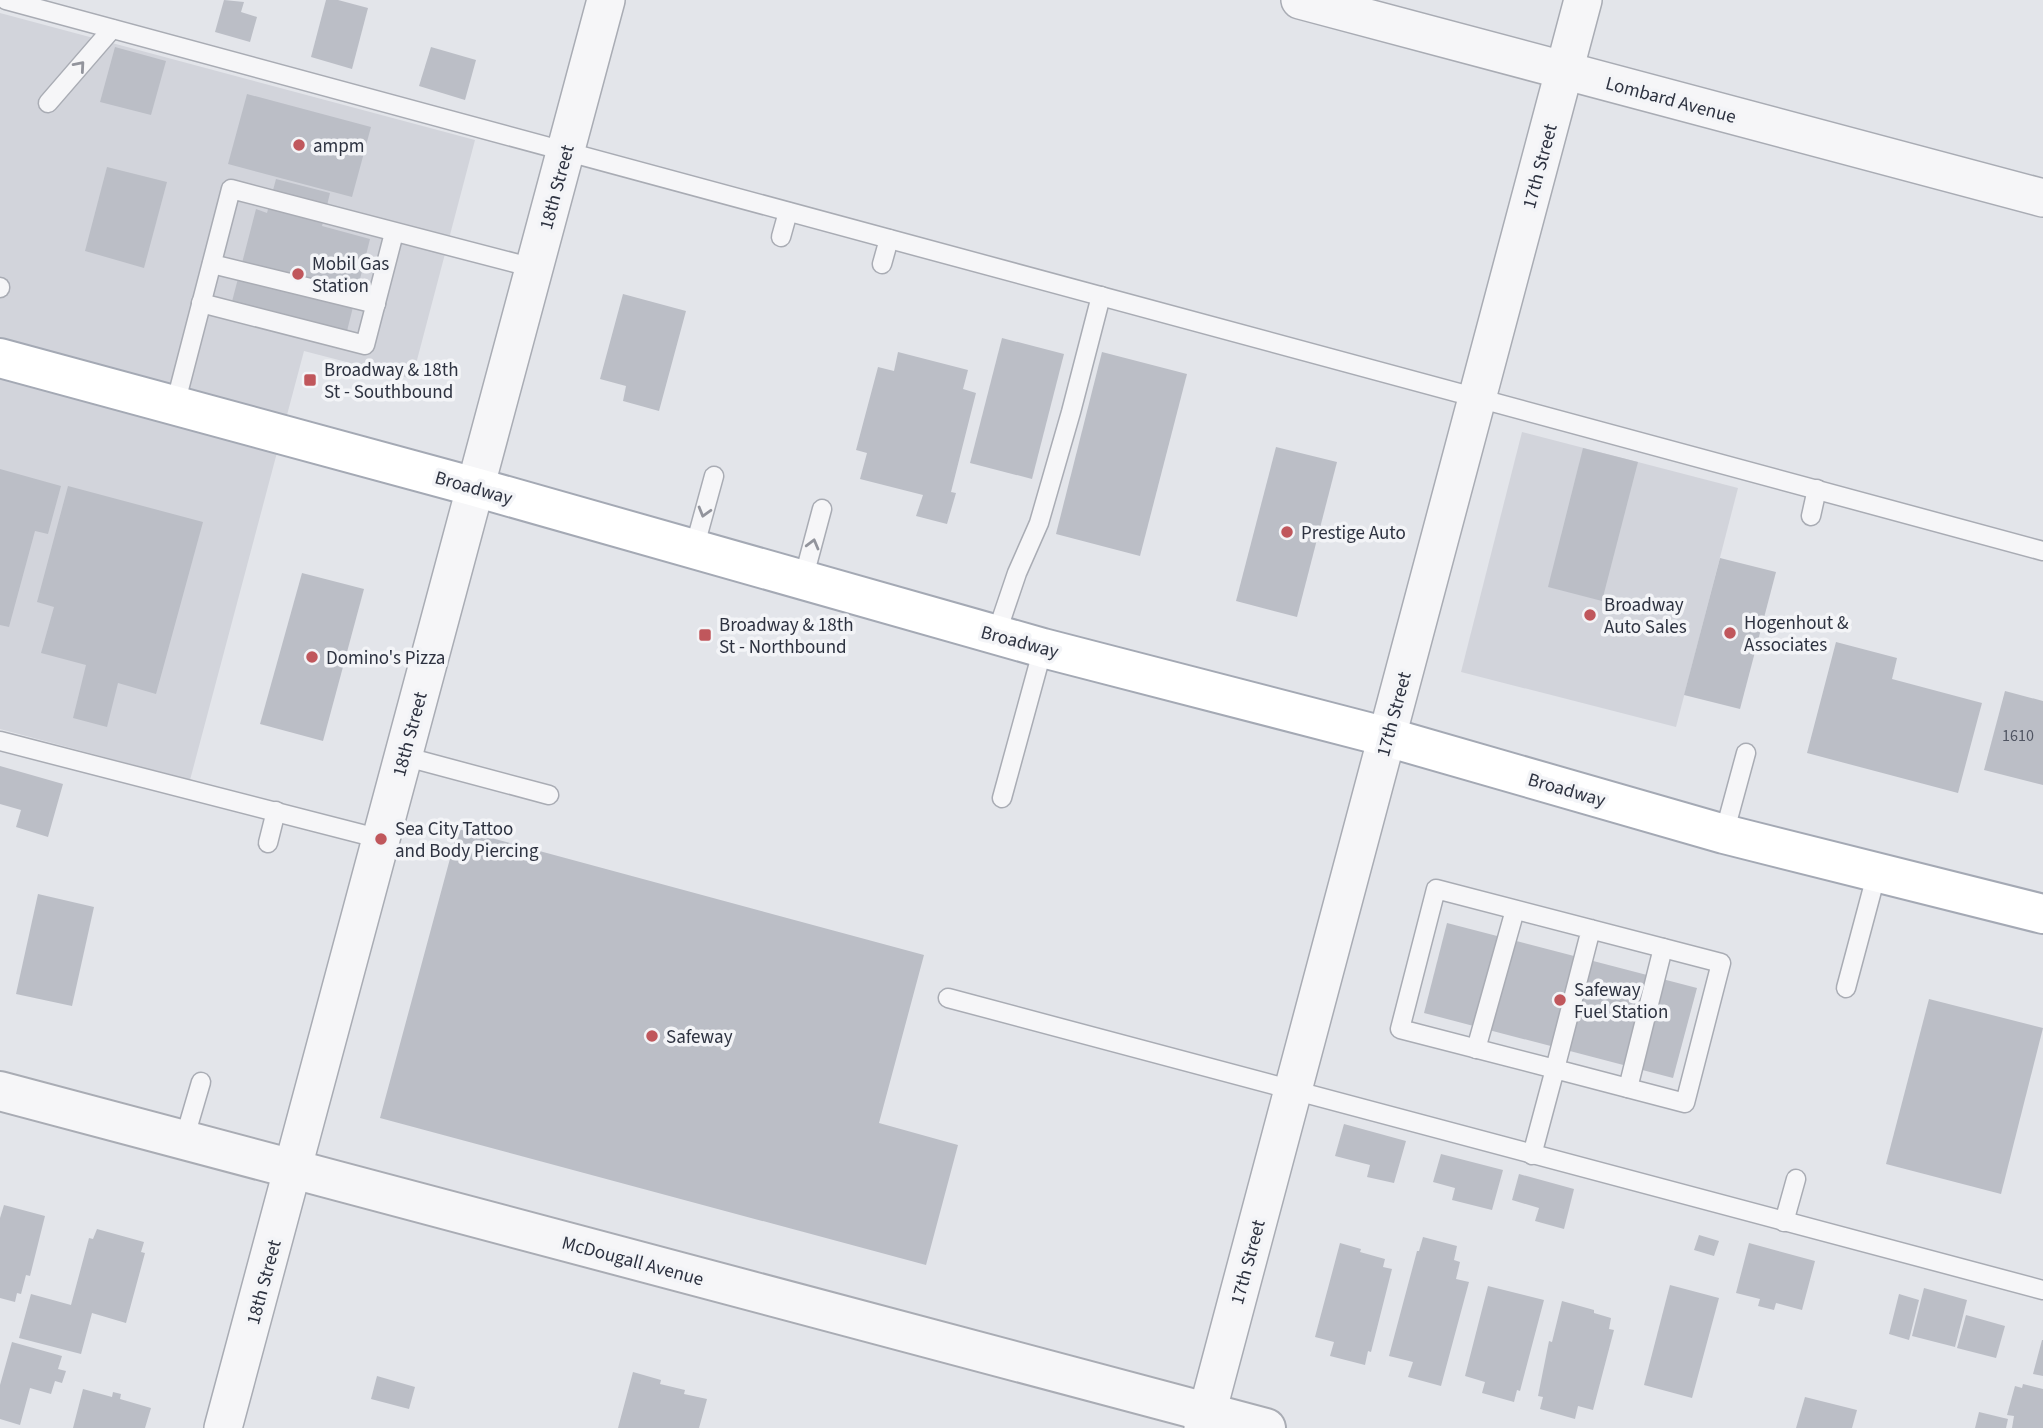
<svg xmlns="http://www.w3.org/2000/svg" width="2043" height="1428" viewBox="0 0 2043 1428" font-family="'Source Sans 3',sans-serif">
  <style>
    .built { fill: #d2d4db }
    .building { fill: #bbbec6 }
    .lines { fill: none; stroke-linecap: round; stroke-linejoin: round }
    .service-casing { stroke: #a9acb4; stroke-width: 21 }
    .minor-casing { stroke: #a9acb4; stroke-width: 40 }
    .tertiary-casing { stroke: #a9acb4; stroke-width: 42 }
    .primary-casing { stroke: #a4a9b4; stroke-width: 42 }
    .service { stroke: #f6f6f8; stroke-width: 18 }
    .minor { stroke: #f6f6f8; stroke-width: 37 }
    .tertiary { stroke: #f6f6f8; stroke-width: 38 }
    .primary { stroke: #fff; stroke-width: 38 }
    .oneway { stroke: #92949c }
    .poi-dot { fill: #c0575c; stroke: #f3f4f7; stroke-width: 2.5 }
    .labels { text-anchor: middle; stroke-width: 7; stroke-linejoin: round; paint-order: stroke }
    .number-label { font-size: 16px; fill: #505562 }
    .street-label { font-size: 19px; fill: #2d3240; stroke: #f3f4f7 }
    .poi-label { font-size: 19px; fill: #2d3240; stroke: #f3f4f7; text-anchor: start }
  </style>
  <rect width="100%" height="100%" fill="#e3e5ea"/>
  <g class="built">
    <path d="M0,13L475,140L412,379L304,351L190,780L0,729Z"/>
    <path d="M1522,432L1738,488L1676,727L1461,672Z"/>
  </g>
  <g class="building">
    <path d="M224,0L244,2L241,12L257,17L250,42L215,32Z"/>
    <path d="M326,0H338L368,8L352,69L311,57Z"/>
    <path d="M115,47L166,61L151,115L100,102Z"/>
    <path d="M431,47L476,60L465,100L419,86Z"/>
    <path d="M247,94L371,127L352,197L228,164Z"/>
    <path d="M107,167L167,182L144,268L85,251Z"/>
    <path d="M276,179L330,193L322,226L370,239L343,347L228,317L256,209L267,213Z"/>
    <path d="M623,294L686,311L659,411L623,401L626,386L600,379Z"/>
    <path d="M1002,338L1064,354L1032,479L970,463Z"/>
    <path d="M898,352L968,370L963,389L976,393L951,492L956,493L947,524L916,516L923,495L860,479L867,453L856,450L878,367L894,371Z"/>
    <path d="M1102,352L1187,374L1140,556L1056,534Z"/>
    <path d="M1276,447L1337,462L1297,617L1236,601Z"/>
    <path d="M1583,448L1638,462L1602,601L1548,587Z"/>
    <path d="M0,469L61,486L48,534L35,531L9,627L0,625Z"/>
    <path d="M68,486L203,522L156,694L118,683L107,727L73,718L86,665L41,653L54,607L37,602Z"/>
    <path d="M1720,558L1776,572L1740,709L1684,695Z"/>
    <path d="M302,573L364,589L323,741L260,724Z"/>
    <path d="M1836,642L1897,658L1892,679L1982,703L1958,793L1807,753Z"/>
    <path d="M2005,691L2043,701V785L1984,770Z"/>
    <path d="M0,766L63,784L48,837L16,827L21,810L0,804Z"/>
    <path d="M458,829L924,955L879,1123L958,1145L926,1265L380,1118Z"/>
    <path d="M38,894L94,907L72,1006L16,994Z"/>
    <path d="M1447,923L1697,988L1673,1078L1424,1013Z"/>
    <path d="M1929,999L2043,1028L2001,1194L1886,1164Z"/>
    <path d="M1344,1124L1406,1141L1394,1183L1367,1177L1370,1165L1335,1156Z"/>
    <path d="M1441,1154L1503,1170L1492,1210L1452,1200L1455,1188L1433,1182Z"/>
    <path d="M1519,1174L1574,1189L1564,1229L1535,1221L1539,1208L1512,1200Z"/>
    <path d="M4,1205L45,1216L30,1276L26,1275L21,1294L17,1293L15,1302L0,1298V1218Z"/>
    <path d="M97,1229L144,1242L141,1252L145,1253L126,1323L92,1313L81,1354L19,1338L31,1294L71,1305L89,1238L93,1239Z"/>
    <path d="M1699,1235L1719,1241L1714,1256L1694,1250Z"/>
    <path d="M1423,1237L1457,1246L1454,1260L1460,1262L1456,1279L1469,1282L1441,1386L1408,1377L1413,1362L1389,1356L1417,1251H1419Z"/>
    <path d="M1340,1243L1361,1249L1360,1252L1385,1259L1383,1267L1392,1269L1371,1352L1368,1351L1365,1365L1330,1356L1334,1342L1315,1337Z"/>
    <path d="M1749,1243L1815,1261L1802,1310L1776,1303L1774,1310L1758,1306L1760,1299L1736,1293Z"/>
    <path d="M1670,1285L1719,1298L1692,1398L1644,1385Z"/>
    <path d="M1488,1286L1544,1300L1520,1391L1517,1390L1514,1402L1482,1393L1485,1382L1465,1376Z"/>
    <path d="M1924,1288L1967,1300L1955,1347L1912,1336Z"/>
    <path d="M1899,1294L1919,1300L1909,1340L1889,1334Z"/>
    <path d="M1562,1301L1594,1310V1313L1611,1318L1609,1329L1614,1330L1593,1410L1578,1406L1575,1419L1540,1409L1543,1397L1538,1396L1549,1341L1552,1342Z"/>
    <path d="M1966,1315L2005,1326L1996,1358L1957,1348Z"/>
    <path d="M2042,1340H2043V1376L2033,1374Z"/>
    <path d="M12,1342L62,1356L58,1369L66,1371L62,1383L55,1381L51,1394L30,1388L20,1425L0,1419V1385Z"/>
    <path d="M633,1372L661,1380L660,1384L685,1390L684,1394L707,1399L699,1428H618Z"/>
    <path d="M377,1376L415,1387L409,1409L371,1399Z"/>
    <path d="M2023,1384L2043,1389V1428H2012L2014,1416L2007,1415L2015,1386L2022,1388Z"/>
    <path d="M83,1389L112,1397L113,1392L121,1394L120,1399L151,1408L145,1428H73Z"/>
    <path d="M1805,1397L1857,1410L1852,1428H1796Z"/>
    <path d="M1979,1412L2008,1419L2006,1428H1975Z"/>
  </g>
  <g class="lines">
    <defs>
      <g id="service">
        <path d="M6,0L2043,551"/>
        <path d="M48,103L112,29"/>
        <path d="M781,237L788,212"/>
        <path d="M212,264L376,304"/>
        <path d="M882,264L889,239"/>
        <path d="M0,288V287"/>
        <path d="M201,303L365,345L394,233"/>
        <path d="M175,405L231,189L534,268"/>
        <path d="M1811,516L1817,489"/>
        <path d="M694,549L714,476"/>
        <path d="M803,580L822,509"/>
        <path d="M996,635L1017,573L1039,523L1071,412L1101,296"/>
        <path d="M0,741L381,839"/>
        <path d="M403,756L549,795"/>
        <path d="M1002,798L1043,648"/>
        <path d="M1724,834L1746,753"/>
        <path d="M268,843L276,811"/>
        <path d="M1846,988L1877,872"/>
        <path d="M948,998L2043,1290"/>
        <path d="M1476,1049L1515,910"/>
        <path d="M1628,1088L1663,948"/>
        <path d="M184,1140L201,1082"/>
        <path d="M1532,1155L1555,1069L1400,1029L1436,889L1721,963L1685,1103L1555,1069L1591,929"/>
        <path d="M1784,1222L1796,1179"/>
      </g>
      <g id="minor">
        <path d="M1300,0L2043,198"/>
        <path d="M223,1428L606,0"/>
        <path d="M1203,1428L1583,0"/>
      </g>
      <path id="tertiary" d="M0,1091L1266,1428"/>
      <path id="primary" d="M0,358L475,487L1043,648L1387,737L1724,834L2043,914"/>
    </defs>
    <use href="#service" class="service-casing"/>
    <use href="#minor" class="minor-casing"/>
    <use href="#tertiary" class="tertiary-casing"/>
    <use href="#primary" class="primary-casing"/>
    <use href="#service" class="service"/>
    <use href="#minor" class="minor"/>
    <use href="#tertiary" class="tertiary"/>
    <use href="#primary" class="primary"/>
  </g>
  <defs><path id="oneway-chevron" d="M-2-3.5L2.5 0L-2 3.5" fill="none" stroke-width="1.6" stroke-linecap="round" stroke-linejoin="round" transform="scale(1.75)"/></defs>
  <g class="oneway">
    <use href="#oneway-chevron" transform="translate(80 66) rotate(-49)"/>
    <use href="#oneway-chevron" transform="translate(704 512) rotate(106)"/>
    <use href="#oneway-chevron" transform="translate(813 544) rotate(-75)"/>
  </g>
  <g class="poi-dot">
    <circle cx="299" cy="145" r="7"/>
    <circle cx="298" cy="274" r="7"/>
    <rect x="303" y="373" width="14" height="14" rx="3.5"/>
    <circle cx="1287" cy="532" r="7"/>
    <circle cx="1590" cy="615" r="7"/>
    <circle cx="1730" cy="633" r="7"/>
    <rect x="698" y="628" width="14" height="14" rx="3.5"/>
    <circle cx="312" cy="657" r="7"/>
    <circle cx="381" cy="839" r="7"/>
    <circle cx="1560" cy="1000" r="7"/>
    <circle cx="652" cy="1036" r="7"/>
  </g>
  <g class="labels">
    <g class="number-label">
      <text x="2018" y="741">1610</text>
    </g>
    <g class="street-label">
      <text transform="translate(1671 99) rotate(15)" y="7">Lombard Avenue</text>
      <text transform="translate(1539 166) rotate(-75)" y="7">17th Street</text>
      <text transform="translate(556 187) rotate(-75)" y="7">18th Street</text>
      <text transform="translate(474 487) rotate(16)" y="7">Broadway</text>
      <text transform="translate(1020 641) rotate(15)" y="7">Broadway</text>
      <text transform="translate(1393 714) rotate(-75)" y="7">17th Street</text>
      <text transform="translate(409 734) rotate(-75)" y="7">18th Street</text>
      <text transform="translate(1567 789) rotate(16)" y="7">Broadway</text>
      <text transform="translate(633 1260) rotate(15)" y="7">McDougall Avenue</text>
      <text transform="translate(1247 1262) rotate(-75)" y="7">17th Street</text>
      <text transform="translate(263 1282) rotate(-75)" y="7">18th Street</text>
    </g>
    <g class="poi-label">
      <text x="313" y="152">ampm</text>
      <text x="312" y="270">Mobil Gas<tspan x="312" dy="22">Station</tspan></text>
      <text x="324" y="376">Broadway &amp; 18th<tspan x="324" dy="22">St - Southbound</tspan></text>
      <text x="1301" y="539">Prestige Auto</text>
      <text x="1604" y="611">Broadway<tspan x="1604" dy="22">Auto Sales</tspan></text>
      <text x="1744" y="629">Hogenhout &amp;<tspan x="1744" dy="22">Associates</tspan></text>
      <text x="719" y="631">Broadway &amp; 18th<tspan x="719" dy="22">St - Northbound</tspan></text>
      <text x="326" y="664">Domino's Pizza</text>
      <text x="395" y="835">Sea City Tattoo<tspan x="395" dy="22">and Body Piercing</tspan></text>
      <text x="1574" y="996">Safeway<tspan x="1574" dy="22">Fuel Station</tspan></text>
      <text x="666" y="1043">Safeway</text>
    </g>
  </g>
</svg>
